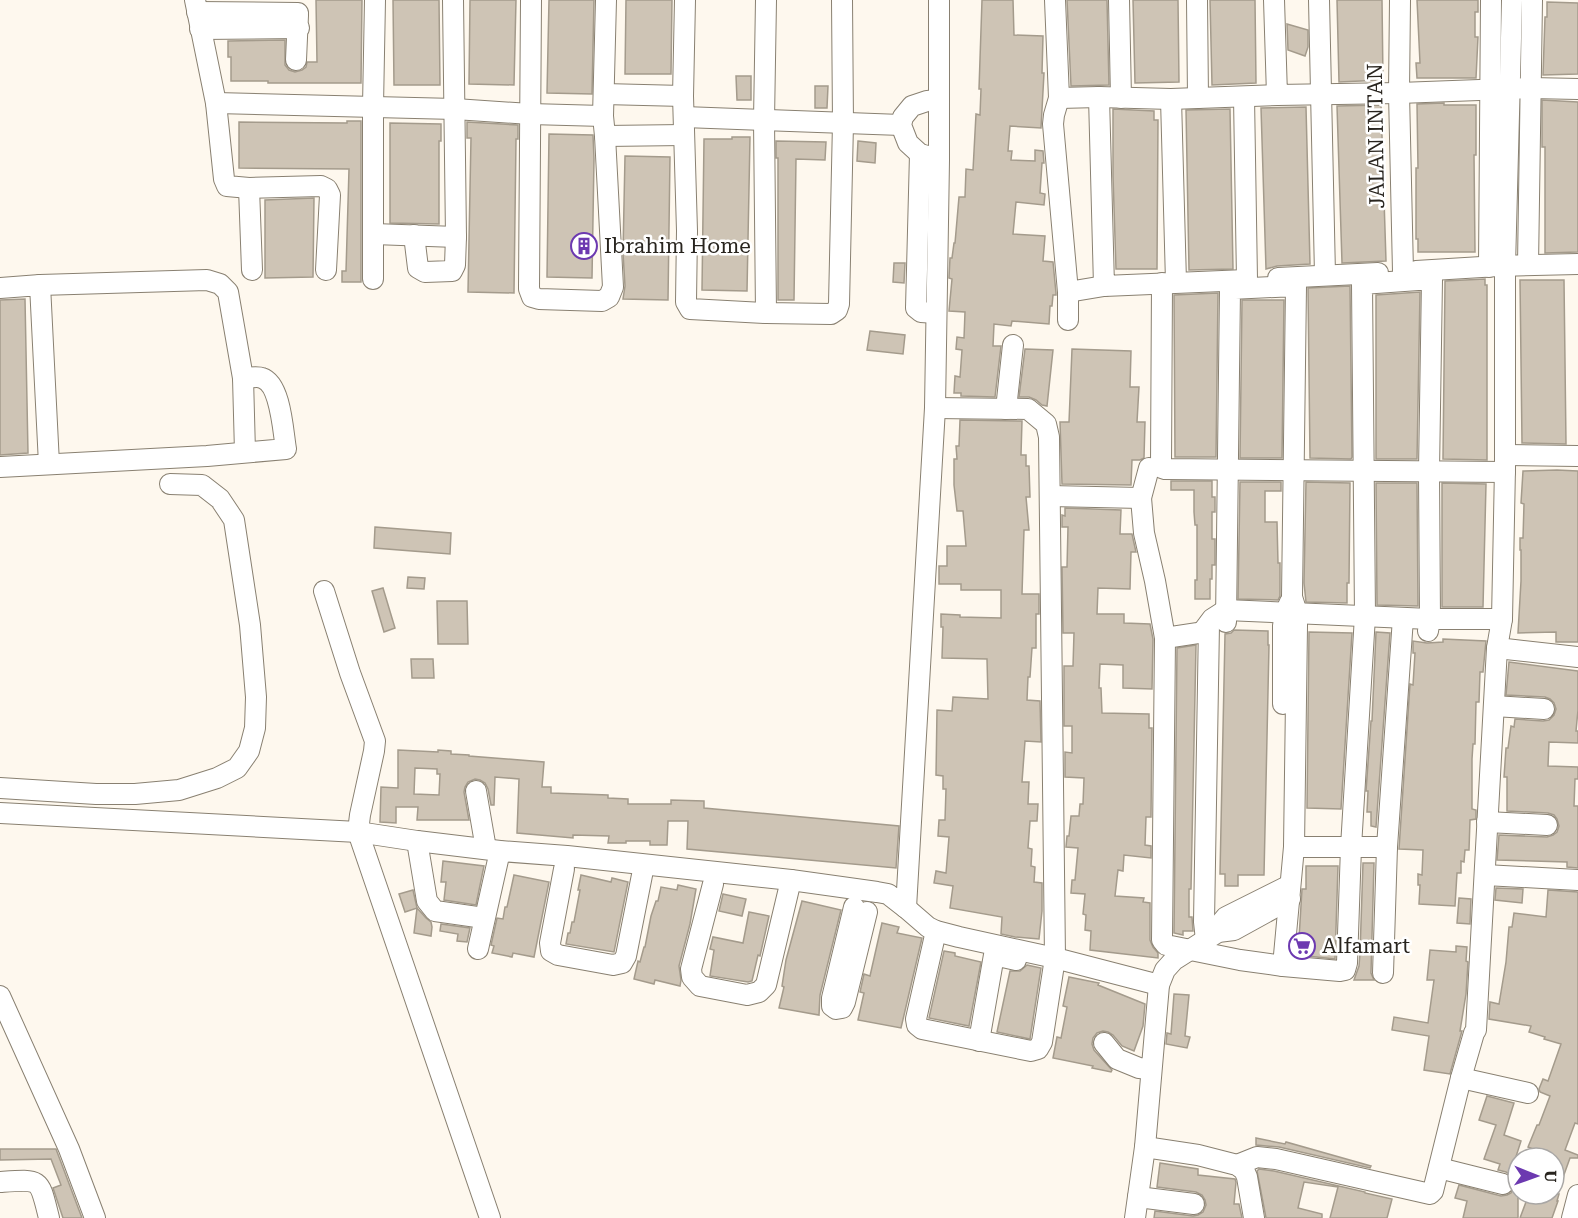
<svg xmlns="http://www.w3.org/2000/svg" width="1578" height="1218" viewBox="0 0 1578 1218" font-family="'Roboto Serif',serif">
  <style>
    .building { fill: #cec4b5; stroke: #a49b8c; stroke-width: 1.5; fill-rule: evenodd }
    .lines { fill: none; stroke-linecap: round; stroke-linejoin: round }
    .minor-casing { stroke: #898071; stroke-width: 22 }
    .minor { stroke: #fff; stroke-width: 20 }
    .labels { text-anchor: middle; stroke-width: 5; stroke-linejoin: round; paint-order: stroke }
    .street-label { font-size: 21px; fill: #28241e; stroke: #fff }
    .poi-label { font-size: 21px; fill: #28241e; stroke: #fff; text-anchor: start }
  </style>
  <rect width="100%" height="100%" fill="#fef8ee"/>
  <g class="building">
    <path d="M316,0H362L361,83H268V81H231V57H228V41L285,40V65L289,70L295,72L302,70L306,67L307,62H317Z"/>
    <path d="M393,0H439L440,85H394Z"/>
    <path d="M470,0H516L514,85L469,84Z"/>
    <path d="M549,0H594L592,94L547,93Z"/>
    <path d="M626,0H672L671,74H625Z"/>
    <path d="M982,0H1013L1014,35L1043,36L1042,73H1044L1041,128L1010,126L1008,151H1012L1011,160L1035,161V150L1043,151L1044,163H1042L1040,193L1045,194L1044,205L1016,202L1013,234L1045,236L1043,261L1053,262L1056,293V295H1053L1052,306H1050L1049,324L1012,321L1011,326L994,324L993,346H1001L995,397L961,396V393H954L955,376L960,377L962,350L956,349L957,337L964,338L965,312L949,311L952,279L949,278L950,258H952L954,243H955L959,197H965L966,169L973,170L976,114L980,115L981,89H979Z"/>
    <path d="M1067,0H1107L1109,85L1071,86Z"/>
    <path d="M1133,0H1178L1179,82L1135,83Z"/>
    <path d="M1210,0H1255L1256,83L1212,85Z"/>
    <path d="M1337,0H1382L1383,80L1339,82Z"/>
    <path d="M1417,0H1478V12H1475V37H1478L1476,78H1417L1416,63H1420Z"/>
    <path d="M1547,2L1578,3V74L1543,75L1545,17H1547Z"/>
    <path d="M1287,24L1308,30V47L1305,56L1288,50Z"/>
    <path d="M736,76H751V100H737Z"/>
    <path d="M815,86H828L827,108H815Z"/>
    <path d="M1542,100L1578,102V252L1545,253V147H1542Z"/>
    <path d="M1444,103V105H1476V155H1474L1475,252H1418V239H1416V168H1418L1417,104Z"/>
    <path d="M1381,105L1386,261L1342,263L1337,106Z"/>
    <path d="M1306,107L1310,264L1277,266L1266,269L1261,108Z"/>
    <path d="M1113,109L1154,111V120H1158L1157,269H1116L1113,176Z"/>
    <path d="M1230,109L1233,269L1189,270L1186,110Z"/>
    <path d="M347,121H361V282H342V271H346L349,169L239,168V122L347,123Z"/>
    <path d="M467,122L518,125V139H516L514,293L468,292L471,138H467Z"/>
    <path d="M390,123L441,124V141H439V224L390,223Z"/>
    <path d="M549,134L593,135L594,159L592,278L547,277Z"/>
    <path d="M732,137H750L747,291L702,290L704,139H732Z"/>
    <path d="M776,141L826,142L825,160L796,159L794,300H778V158H776Z"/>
    <path d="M858,141L876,143L875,163L857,161Z"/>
    <path d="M625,156L670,157L668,300L623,299L625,286L623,253Z"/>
    <path d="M314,198L313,277L265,278V200Z"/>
    <path d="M894,263H905L904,283L893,282Z"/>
    <path d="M1485,279V285H1487V460L1443,459L1445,281Z"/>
    <path d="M1520,280H1564L1566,444L1522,443Z"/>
    <path d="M1350,286L1352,457L1351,459L1310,458L1308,288Z"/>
    <path d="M1420,292L1417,459H1376V295Z"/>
    <path d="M1218,293L1216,457H1175L1174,295Z"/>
    <path d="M25,299L28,453L0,455V300Z"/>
    <path d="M1242,300H1284L1282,458H1240Z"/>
    <path d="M870,331L905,335L903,354L867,350Z"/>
    <path d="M1025,349L1053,350L1047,406L1042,405L1036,400L1029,397H1019Z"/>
    <path d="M1072,349L1131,351L1130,387H1139L1137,422H1145L1144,458L1140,460H1132L1131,485L1062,484L1060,422H1069Z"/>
    <path d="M960,420L1022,421L1021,455H1026V466H1029L1030,497H1026L1029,530H1024L1022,594H1039V614H1036V648H1032L1030,677H1028L1027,700L1040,701L1041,742L1025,741L1022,782H1029L1028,804H1038L1037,821H1030L1028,848L1032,849L1031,866L1035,867L1034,882L1042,883V911L1039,939L1015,937L1001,934L1002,917L950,908L953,886L934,883L936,871L946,873L949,837L938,836L939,820H945L946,789H943V776L936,775L937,710L952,711L953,697L988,699L987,659L942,658L943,627H941V614L960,615V617L1001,618V590H961V584H939V566H947V546H966L963,511H957L954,485V459H957L956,446H959Z"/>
    <path d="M1557,470L1578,471V642H1556V632L1518,633L1521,581V550H1520V538H1523L1524,504L1521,503L1523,471Z"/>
    <path d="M1171,481H1212V497H1215V512H1212V539H1215V565H1212V579H1210V599H1195V580H1197V525H1195L1194,512V490H1171Z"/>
    <path d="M1240,482H1281V491H1265V522H1277L1278,563H1280V596L1278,600L1238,599Z"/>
    <path d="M1306,482L1350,483L1349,583H1347V603L1306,602L1304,583Z"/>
    <path d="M1376,483H1417L1418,606L1377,605Z"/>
    <path d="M1442,483L1486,484L1483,607H1442Z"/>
    <path d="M1065,508L1121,510L1120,534H1132L1136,552H1131L1130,589L1098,588L1097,614H1124V623L1150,624L1153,639L1152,689L1123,688V665L1100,664L1099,688H1101L1102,713L1149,714V728H1152L1151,817H1146L1145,845L1151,846V858L1124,855L1123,871L1118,870L1115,896L1144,898L1143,902L1150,903V940L1153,947L1158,953V958L1090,950L1091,931L1085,930L1086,915L1083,914L1085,894L1071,893L1072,880H1075L1078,848L1066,847L1067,836H1069L1071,816H1079L1080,804H1083L1084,778L1065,777V752L1072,753V726H1064V666H1073L1074,633H1063L1062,567H1067L1068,527H1062V515L1065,516Z"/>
    <path d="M375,527L451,533L450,554L374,548Z"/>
    <path d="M408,577L425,578L424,589L407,588Z"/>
    <path d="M383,588L395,628L384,632L372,591Z"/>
    <path d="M437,601H467L468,644H438Z"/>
    <path d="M1234,630L1268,631V645H1269L1264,875H1238V886H1225V874H1220L1225,634L1231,633Z"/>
    <path d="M1309,632L1352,633L1341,809L1307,808Z"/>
    <path d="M1376,632L1390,633L1376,827L1371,826V812H1367L1368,791H1366L1371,721H1372Z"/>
    <path d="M1443,639L1486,641L1483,672H1480L1479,702H1476L1475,744H1473L1472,759V809L1476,810V819L1470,820L1469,850H1465L1464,862L1461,861V873H1457L1455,906L1419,904L1420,885H1418V874L1422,875L1423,850L1399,849L1410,684L1413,685L1415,653H1413V641L1427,643L1443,642Z"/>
    <path d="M1196,645L1191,889H1189V917H1192L1193,931H1183V935L1174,933L1177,648Z"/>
    <path d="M411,659H433L434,678H412Z"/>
    <path d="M1509,662L1578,671V710L1576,731H1578V743L1549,742L1548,766L1578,767V779H1575L1574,806H1578V868L1567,867V862L1497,860L1499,835L1547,837L1553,835L1557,832L1559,826L1557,819L1554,815L1548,813L1507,811V777H1504L1506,748H1508L1511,726L1514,727L1515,719L1543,721L1549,720L1554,715L1556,709L1554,703L1550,699L1545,697L1506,695Z"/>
    <path d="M398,750L438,752V750L451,751V754L469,755V756L544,762L542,787H551V793L608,795V798L628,799V804H671V800L704,801V808L899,826L896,868L687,849L688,821H668L667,845H650V841H626V843H608L609,836L573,835V838L517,833L519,779L495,777L494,805H491L488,789L485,783L480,780L475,779L468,782L465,787L464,792L469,820H417L418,807H396V823L380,822L381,787L398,788ZM415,768L437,769V774H440L439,795L414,794Z"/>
    <path d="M443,861L484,866L476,905L444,900L446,882H441Z"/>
    <path d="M1363,863H1374L1371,973L1374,980H1354L1359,966L1360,953Z"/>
    <path d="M1306,866H1338L1335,959L1298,955L1302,889H1306Z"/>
    <path d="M514,875L549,882L534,957L513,953L512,957L492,953L494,946L491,945L497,918L503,919L505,907H507Z"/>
    <path d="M581,875L611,882L612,878L628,882L614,952L566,944L568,933H570L572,922H574L580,890H578Z"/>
    <path d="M678,885L696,889L690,924L679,966L681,980L680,986L655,980L654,984L634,979L638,961L640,962L644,947H645L651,916L656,901H658L661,887L677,890Z"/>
    <path d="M1496,888L1523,889L1522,903L1495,900Z"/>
    <path d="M413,890L417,908L426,918L431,922L432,927L431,936L414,933L417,908L405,912L399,894Z"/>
    <path d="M1548,890L1578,892V1124L1575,1123L1565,1150L1578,1155V1158H1570L1557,1194H1559L1557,1201H1558L1552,1218H1520L1529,1194H1554V1158H1541L1543,1153L1528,1147L1537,1125H1539L1550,1096L1540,1092L1539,1089L1543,1079L1548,1081L1561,1044L1544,1039L1545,1037L1529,1032L1531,1026L1489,1019L1490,1002L1499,1004L1506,962L1509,927H1512L1514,913L1546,917Z"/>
    <path d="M723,894L746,899L742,916L719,911Z"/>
    <path d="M1459,898L1471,899L1470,924L1457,923Z"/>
    <path d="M802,901L841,910L820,995L819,1015L779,1008L784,987L782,986L786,960Z"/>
    <path d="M749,912L769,916L760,956L758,955L752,981L748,982L710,976L714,950L710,949L713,937L743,943Z"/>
    <path d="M882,923L899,927L897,933L922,938L901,1028L858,1020L864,993L860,992L864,974L870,976Z"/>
    <path d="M441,924L470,928L467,942L457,941L458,934L440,931Z"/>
    <path d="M1456,946L1467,947L1466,961L1468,962L1466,994L1460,1031H1462L1450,1074L1424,1070L1429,1036L1392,1030L1394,1017L1428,1023L1434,980H1427L1430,950L1456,952Z"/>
    <path d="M944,951L955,953V956L981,962L969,1026L929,1018Z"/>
    <path d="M1027,965L1041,968L1030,1039L997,1032L1010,971H1020Z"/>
    <path d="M1069,977L1099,983L1098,985L1145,1004L1143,1026L1134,1051L1122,1046L1113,1035L1108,1032L1103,1031L1097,1033L1093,1038L1092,1044L1094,1050L1112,1070L1111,1072L1092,1068L1093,1066L1053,1058L1057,1037L1061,1038L1067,1007L1063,1006Z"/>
    <path d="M1174,994L1189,995L1185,1036L1190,1037L1187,1048L1166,1044L1167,1033L1171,1034Z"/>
    <path d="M1487,1096L1514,1103L1504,1135L1521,1141L1513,1166L1518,1168V1218H1463L1467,1201L1455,1198L1459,1185L1501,1196L1507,1195L1511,1193L1514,1187L1515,1181L1512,1176L1506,1172L1498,1170L1500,1164L1484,1159L1496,1125L1479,1120Z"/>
    <path d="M1256,1138L1285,1144L1286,1142L1371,1166L1370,1168L1279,1147L1256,1145Z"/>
    <path d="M0,1149H56L82,1218H63L53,1188L61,1185L51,1159L0,1160Z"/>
    <path d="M1160,1163L1198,1169V1175L1235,1179L1236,1182L1234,1204H1239L1242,1218H1154L1155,1211L1193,1216L1198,1215L1203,1212L1206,1205L1205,1200L1202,1195L1196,1192L1157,1187Z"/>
    <path d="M1259,1169L1274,1171L1365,1192V1193L1392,1199L1387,1218H1330L1338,1187L1304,1182L1298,1208L1322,1214V1218H1266L1257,1171Z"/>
  </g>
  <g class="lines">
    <defs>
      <g id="minor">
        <path d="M195,0L216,103L224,179L227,186L249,188L321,186L327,189L330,195L326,270"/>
        <path d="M531,0L529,289L532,297L539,299L602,301L609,297L613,287L605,136L603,116L606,0"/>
        <path d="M685,0L683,96L687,231L686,302L690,309L766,313L831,314L837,310L839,304L843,123L842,0"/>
        <path d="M1055,0L1059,98L1054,115L1053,124L1068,292L1104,286"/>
        <path d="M1119,0L1121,98"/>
        <path d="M1197,0L1198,98"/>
        <path d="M1274,0L1277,95L1399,93L1531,88L1578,89"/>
        <path d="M1319,0L1325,275"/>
        <path d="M1400,0L1399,93L1403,272"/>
        <path d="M197,12L298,13"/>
        <path d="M200,29L299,28"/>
        <path d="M296,60L298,15"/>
        <path d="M604,94L683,96"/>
        <path d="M1099,97L1104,286L1246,280"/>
        <path d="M1244,97L1247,280"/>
        <path d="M1059,98L1099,97L1171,99L1277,95"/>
        <path d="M1171,99L1176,282"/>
        <path d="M216,103L455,109L530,114L603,116"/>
        <path d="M684,117L901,125"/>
        <path d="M605,136L684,135"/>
        <path d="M920,154L916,308L921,312L936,313"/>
        <path d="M931,157L920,154L908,143L901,125L903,117L912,106L927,101L939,100"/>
        <path d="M249,188L252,270"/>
        <path d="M374,234L456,237"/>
        <path d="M414,235L418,268L425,272L452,271L455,265L456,237L453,0"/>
        <path d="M1528,265L1532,0"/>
        <path d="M1489,267L1491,0"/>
        <path d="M1416,271L1498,266L1578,264"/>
        <path d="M1278,278L1378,273"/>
        <path d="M373,279V106L375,0"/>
        <path d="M1162,283L1161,465L1162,468L1165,469L1505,472"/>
        <path d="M40,285L207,280L220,284L228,292L243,378L245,452"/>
        <path d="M0,288L40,285L49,464"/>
        <path d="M1068,292V320"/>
        <path d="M766,313L764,120L766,0"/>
        <path d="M935,408L1028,409L1046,424L1049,437L1055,958L1042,1042L1038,1049L1031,1051L922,1029L917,1025L916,1019L936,931"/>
        <path d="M1006,409L1013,345"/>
        <path d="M1505,455L1578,456"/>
        <path d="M0,467L207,456L286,449C283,432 281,384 262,378C257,376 249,378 243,378"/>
        <path d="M1149,468L1141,498L1144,533L1155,581L1165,638L1162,940L1166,945L1240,960L1283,966L1340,971L1345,970L1347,963L1351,847L1365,616L1362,284L1432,279L1429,471L1430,619L1428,631"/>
        <path d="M1050,496L1141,498"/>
        <path d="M324,591L350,673L375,741L374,751L360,815L358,832L490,1218"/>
        <path d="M1226,622L1230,289L1296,286L1292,597L1297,613V626L1294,847L1283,966"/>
        <path d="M1165,638L1198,633L1203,631L1212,619L1226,610L1430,619H1502"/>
        <path d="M1497,648L1578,657"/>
        <path d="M1283,704V626L1285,613L1290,602"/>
        <path d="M1494,706L1544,709"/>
        <path d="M0,788L96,794H135L179,790L217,778L237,768L249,751L255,728L256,697L250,625L234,520L220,499L202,485L170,484"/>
        <path d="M476,791L486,849"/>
        <path d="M0,813L358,832L417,841L500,851L567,856L791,880L877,892L888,894L906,908L935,408L939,160V0"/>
        <path d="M1487,822L1547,825"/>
        <path d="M417,841L427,901L435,911L484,918"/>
        <path d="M1294,847H1387"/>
        <path d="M564,869L550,943L551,951L558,955L613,965L622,963L626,956L644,865"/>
        <path d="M1485,875L1578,880"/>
        <path d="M713,884L691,969L692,977L700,986L747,995L759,992L766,985L791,880"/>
        <path d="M854,907L832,998V1006L836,1009L842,1008L845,1002L867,912"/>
        <path d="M906,908L928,927L936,931L959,937L1055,958L1159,985"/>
        <path d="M1218,932L1221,923L1226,917L1286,887"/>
        <path d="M1206,940L1204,922L1209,624"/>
        <path d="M478,949L500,851"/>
        <path d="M1383,973L1387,847L1403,618"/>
        <path d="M0,996L69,1149L95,1218"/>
        <path d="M979,1041L994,955L1016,960"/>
        <path d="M1104,1043L1117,1059L1139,1068L1151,1069"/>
        <path d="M1461,1078L1528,1093"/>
        <path d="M1145,1147L1198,1155L1237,1165L1244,1170L1247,1177L1254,1218"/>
        <path d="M1237,1165L1257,1157L1276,1159L1430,1194L1433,1191L1461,1078L1474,1033L1476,1030L1497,648L1502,619L1505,468V266L1512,0"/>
        <path d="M1439,1168L1503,1184"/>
        <path d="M0,1182C42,1179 39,1178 49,1218"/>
        <path d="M1138,1197L1194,1204"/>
        <path d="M1135,1218L1145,1147L1159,985L1165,970L1174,960L1218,932L1234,930L1290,899"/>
        <path d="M1572,1218L1578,1195"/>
      </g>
    </defs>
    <use href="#minor" class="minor-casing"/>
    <use href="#minor" class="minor"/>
  </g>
  <defs>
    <symbol id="building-ring" viewBox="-11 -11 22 22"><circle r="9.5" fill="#fff" stroke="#6c39b0" stroke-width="1.5"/><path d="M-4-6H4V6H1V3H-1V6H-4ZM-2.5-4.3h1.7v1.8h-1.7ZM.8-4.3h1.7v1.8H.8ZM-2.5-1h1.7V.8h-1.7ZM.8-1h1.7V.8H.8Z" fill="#6c39b0"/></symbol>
    <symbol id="supermarket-ring" viewBox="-11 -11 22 22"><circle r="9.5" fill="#fff" stroke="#6c39b0" stroke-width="1.5"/><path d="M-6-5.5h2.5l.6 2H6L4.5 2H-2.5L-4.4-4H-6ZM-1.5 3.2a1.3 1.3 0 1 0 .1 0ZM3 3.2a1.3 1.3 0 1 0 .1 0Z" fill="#6c39b0"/></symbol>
  </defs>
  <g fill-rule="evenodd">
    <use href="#building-ring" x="569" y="231" width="30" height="30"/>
    <use href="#supermarket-ring" x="1287" y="931" width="30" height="30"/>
  </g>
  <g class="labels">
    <g class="street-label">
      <text transform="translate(1376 136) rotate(-91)" y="7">JALAN INTAN</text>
    </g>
    <g class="poi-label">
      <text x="604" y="253">Ibrahim Home</text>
      <text x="1322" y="953">Alfamart</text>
    </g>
  </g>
  <g transform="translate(1536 1176) rotate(91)"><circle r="28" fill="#ffffff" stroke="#a9a7a5" stroke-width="1.5"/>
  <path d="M0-4.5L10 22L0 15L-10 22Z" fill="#6c39b0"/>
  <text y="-9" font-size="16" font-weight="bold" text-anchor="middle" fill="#28241e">U</text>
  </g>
</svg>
